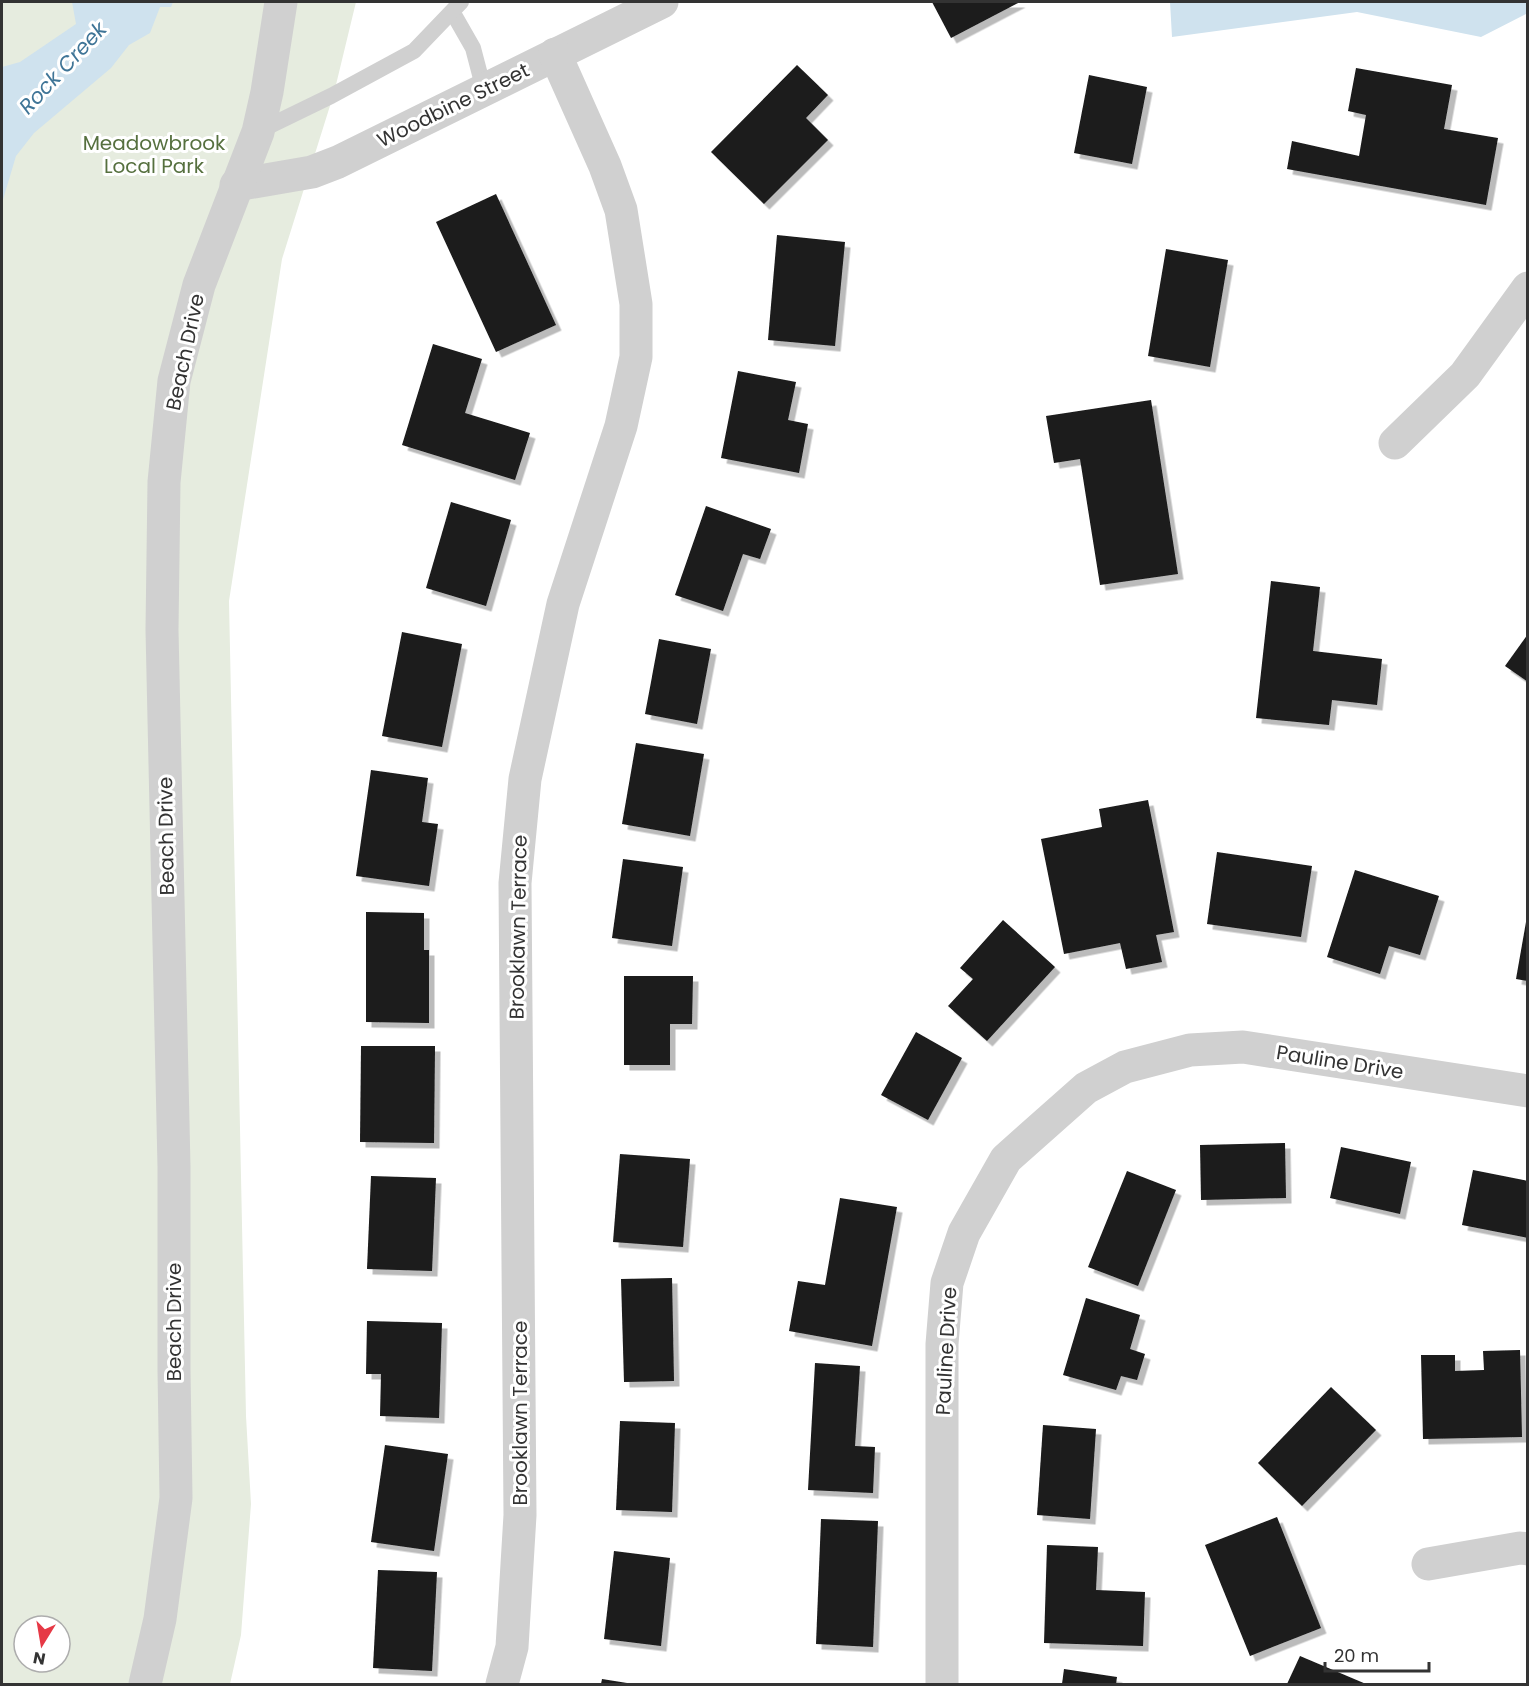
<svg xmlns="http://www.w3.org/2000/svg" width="1529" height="1686" viewBox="0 0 1529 1686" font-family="Poppins,sans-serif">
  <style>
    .green { fill: #e6ecdf; fill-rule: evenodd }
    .water { fill: #cfe2ee }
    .building { fill: #1a1a1a; filter: url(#shadow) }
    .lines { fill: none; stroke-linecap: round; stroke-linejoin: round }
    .service { stroke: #d0d0d0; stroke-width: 16 }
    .minor { stroke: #d0d0d0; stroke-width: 33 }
    .tertiary { stroke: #d0d0d0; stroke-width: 33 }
    .labels { text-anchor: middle; stroke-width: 6; stroke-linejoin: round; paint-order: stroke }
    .street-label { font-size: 20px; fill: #333; stroke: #fff }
    .park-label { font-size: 20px; fill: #56703f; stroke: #fff }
    .water-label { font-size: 21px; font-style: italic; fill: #3f7597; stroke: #fff }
  </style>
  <defs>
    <filter id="shadow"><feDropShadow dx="5.5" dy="5.5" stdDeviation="0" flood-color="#0004"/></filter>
  </defs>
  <rect width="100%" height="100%" fill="#fff"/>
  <path class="green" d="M2,2H356L334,93L282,259L229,601L246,1416L251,1504L241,1635L230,1684H2ZM24,1626H60V1662H24Z"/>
  <g class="water">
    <path d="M72,2H173L171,7H160L150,33L129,45L111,68L34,133L16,156L2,203V67L20,62L76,24Z"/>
    <path d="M1170,2H1527L1528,13L1481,37L1357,12L1172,37Z"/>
  </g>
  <g class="building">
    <path d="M932,2H1020L951,38Z"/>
    <path d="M797,65L828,95L806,118L828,140L764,204L711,152Z"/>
    <path d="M1356,68L1452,85L1444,129L1498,138L1486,205L1287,169L1292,141L1359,156L1366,115L1348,111Z"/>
    <path d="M1089,75L1147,87L1132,164L1074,153Z"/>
    <path d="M496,194L556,325L496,352L436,222Z"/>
    <path d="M777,235L845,242L835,346L768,340Z"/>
    <path d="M1166,249L1228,260L1210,367L1148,356Z"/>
    <path d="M433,344L482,359L465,413L530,433L515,480L402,445Z"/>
    <path d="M738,371L796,382L788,420L808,424L799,473L721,458Z"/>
    <path d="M1151,400L1178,574L1100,585L1080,459L1054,463L1046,416Z"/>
    <path d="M451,502L511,520L486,606L426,588Z"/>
    <path d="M706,506L771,529L760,559L743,554L723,611L675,595Z"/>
    <path d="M1271,581L1320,587L1313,651L1382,659L1377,705L1332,700L1329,725L1256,718Z"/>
    <path d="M402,632L462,644L442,747L382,736Z"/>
    <path d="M1528,634V682L1505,666Z"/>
    <path d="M659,639L711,649L697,724L645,714Z"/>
    <path d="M636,743L704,754L690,836L622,824Z"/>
    <path d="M371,770L428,778L422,822L438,824L429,886L356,876Z"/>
    <path d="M1148,800L1174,932L1156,935L1162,962L1126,969L1120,943L1064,954L1041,839L1102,827L1099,809Z"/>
    <path d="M1217,852L1312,866L1301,937L1207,924Z"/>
    <path d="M623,859L683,867L672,946L612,938Z"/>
    <path d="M1355,870L1439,896L1420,955L1389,946L1380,974L1327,957Z"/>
    <path d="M366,912L424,913V950H429V1023L366,1022Z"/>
    <path d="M1003,920L1055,967L987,1041L948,1006L973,979L960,968Z"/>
    <path d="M1526,922H1528V981L1516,979Z"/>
    <path d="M624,976H693L692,1024H670V1065H624Z"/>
    <path d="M916,1032L962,1058L928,1120L881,1095Z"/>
    <path d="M361,1046H435L434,1143L360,1142Z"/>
    <path d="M1285,1143L1286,1198L1201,1200L1200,1145Z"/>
    <path d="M1341,1147L1411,1162L1400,1214L1330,1198Z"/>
    <path d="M620,1154L690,1159L683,1247L613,1242Z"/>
    <path d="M1473,1170L1528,1181V1238L1462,1225Z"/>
    <path d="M1127,1171L1176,1190L1138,1286L1088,1267Z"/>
    <path d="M371,1176L436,1178L432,1271L367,1269Z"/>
    <path d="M840,1198L897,1207L872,1346L789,1331L798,1281L825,1285Z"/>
    <path d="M672,1278L674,1381L624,1382L621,1279Z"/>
    <path d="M1086,1298L1140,1315L1130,1349L1145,1354L1137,1380L1121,1376L1116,1390L1063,1375Z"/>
    <path d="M367,1321L442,1323L439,1418L380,1416L381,1374H366Z"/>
    <path d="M1520,1350L1522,1437L1423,1439L1421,1355H1455V1371L1484,1370L1483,1351Z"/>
    <path d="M815,1363L860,1366L855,1446L875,1447L873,1493L808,1490Z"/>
    <path d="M1331,1387L1376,1430L1302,1506L1258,1463Z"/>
    <path d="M620,1421L675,1423L672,1512L616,1510Z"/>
    <path d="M1043,1425L1096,1429L1090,1519L1037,1515Z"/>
    <path d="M385,1445L448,1454L434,1551L371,1542Z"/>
    <path d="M1277,1517L1321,1628L1250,1656L1205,1545Z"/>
    <path d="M821,1519L878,1521L873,1647L816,1644Z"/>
    <path d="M1047,1545L1098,1547L1096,1590L1145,1592L1143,1646L1044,1643Z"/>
    <path d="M614,1551L670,1558L661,1646L604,1639Z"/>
    <path d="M378,1570L437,1572L432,1671L373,1668Z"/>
    <path d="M1300,1656L1366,1684H1287Z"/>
    <path d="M1064,1669L1117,1677L1116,1684H1062Z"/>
    <path d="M602,1679L627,1683V1684H601Z"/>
  </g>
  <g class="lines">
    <g class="service">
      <path d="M453,13L473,48L484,90"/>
      <path d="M259,131L331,96L414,51L461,2"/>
    </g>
    <g class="minor">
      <path d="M236,185L312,172L338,162L662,2"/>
      <path d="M1395,443L1465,375L1528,288"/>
      <path d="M1428,1564L1520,1548L1528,1549"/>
      <path d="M502,1684L512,1647L520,1515L515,883L525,779L563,604L621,426L636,357V304L621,210L605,166L555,54"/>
      <path d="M942,1684V1344L947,1283L964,1233L1006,1159L1086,1088L1125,1067L1190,1050L1243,1047L1528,1091"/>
    </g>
    <path class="tertiary" d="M145,1684L160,1619L176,1498L174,1370V1167L162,630L164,482L174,381L199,285L258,132L267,92L281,2"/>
  </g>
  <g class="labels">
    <g class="street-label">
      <text transform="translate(453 105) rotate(-26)" y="7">Woodbine Street</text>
      <text transform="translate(185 352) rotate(-78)" y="7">Beach Drive</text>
      <text transform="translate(166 836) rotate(-91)" y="7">Beach Drive</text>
      <text transform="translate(518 927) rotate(-89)" y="7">Brooklawn Terrace</text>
      <text transform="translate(1340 1062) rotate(9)" y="7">Pauline Drive</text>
      <text transform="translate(174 1322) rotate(-90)" y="7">Beach Drive</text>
      <text transform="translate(946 1351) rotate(-87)" y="7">Pauline Drive</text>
      <text transform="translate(520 1413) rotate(-90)" y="7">Brooklawn Terrace</text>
    </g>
    <g class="park-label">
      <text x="154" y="150">Meadowbrook<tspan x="154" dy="23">Local Park</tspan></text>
    </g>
    <g class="water-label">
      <text transform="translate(63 68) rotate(-47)" y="7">Rock Creek</text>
    </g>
  </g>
  <rect width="1529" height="1686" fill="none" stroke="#333333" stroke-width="6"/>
  <g transform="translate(42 1644) rotate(191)"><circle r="28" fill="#ffffff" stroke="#adadad" stroke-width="1.5"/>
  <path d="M0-4.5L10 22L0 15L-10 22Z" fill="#e63946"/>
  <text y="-9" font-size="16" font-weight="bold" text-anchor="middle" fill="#333333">N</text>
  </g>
  <path d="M1325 1662v9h104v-9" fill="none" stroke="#333333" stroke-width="3"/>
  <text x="1334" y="1662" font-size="18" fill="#333333" stroke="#ffffff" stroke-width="4.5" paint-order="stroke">20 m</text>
</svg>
